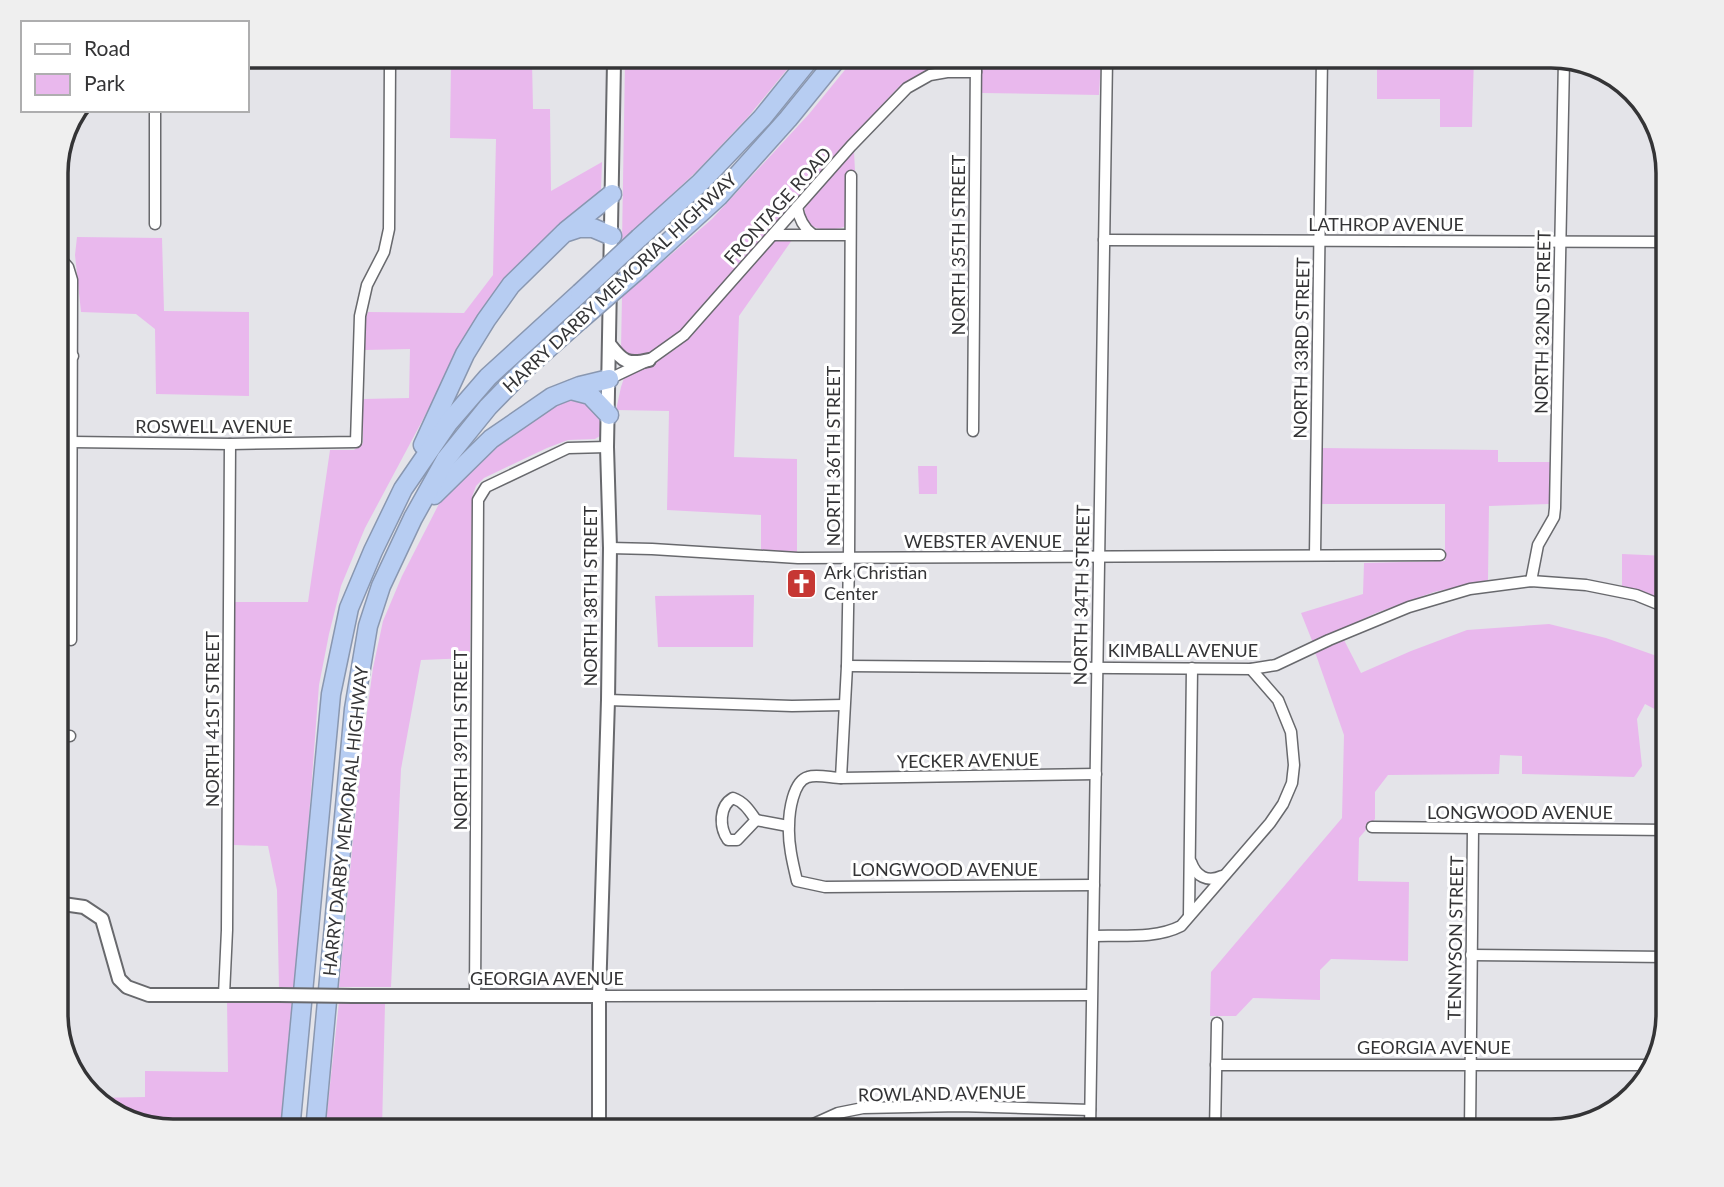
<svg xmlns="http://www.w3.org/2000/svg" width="1724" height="1187" viewBox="0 0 1724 1187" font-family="Lato,sans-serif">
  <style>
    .green { fill: #e9b8ed }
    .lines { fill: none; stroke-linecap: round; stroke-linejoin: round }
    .minor-casing { stroke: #68696d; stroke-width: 13 }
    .tertiary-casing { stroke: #68696d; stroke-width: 16 }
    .motorway-casing { stroke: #8997b0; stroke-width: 21 }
    .minor { stroke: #fff; stroke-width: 10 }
    .tertiary { stroke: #fff; stroke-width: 12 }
    .motorway { stroke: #b7cdf2; stroke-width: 18 }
    .tertiary-bridge-casing { stroke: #68696d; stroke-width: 16; stroke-linecap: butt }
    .motorway-bridge-casing { stroke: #8997b0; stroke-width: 21; stroke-linecap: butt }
    .tertiary-bridge { stroke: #fff; stroke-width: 12 }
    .motorway-bridge { stroke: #b7cdf2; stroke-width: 18 }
    .labels { text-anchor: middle; stroke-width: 6; stroke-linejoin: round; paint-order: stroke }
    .street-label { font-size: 18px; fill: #343436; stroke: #fff }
    .poi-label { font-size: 18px; fill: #343436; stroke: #fff; text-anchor: start }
    .rim { fill: none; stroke: #343436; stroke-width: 3.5 }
  </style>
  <rect width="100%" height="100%" fill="#e4e4e9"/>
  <g class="green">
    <path d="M1474,56L1472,127H1440V99H1377V57Z"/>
    <path d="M1101,59L1099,95L982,93V60Z"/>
    <path d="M853,60H970V62L966,66L936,68L917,75L897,89L826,165L688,324C672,338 641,371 621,349L622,297L712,219L809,114Z"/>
    <path d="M794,61L748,117L697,171L622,241L625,62Z"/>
    <path d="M532,62L533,109H550L551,191L602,162L601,189L595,200L537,247L505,283L476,320L365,528L341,586L329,634L319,685L296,988L279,989L277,890L268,846L234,845L235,602H308L330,450H354L363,443V399L409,398L410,349L364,350L365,321L368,312L464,313L493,275L496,139L450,138L451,63Z"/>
    <path d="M854,151L855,171L847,173V223L844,227C831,231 813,231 804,220L805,205Z"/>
    <path d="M77,237L162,238L164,311L249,312V396L156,394L155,329L136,314L81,312L75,255Z"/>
    <path d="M780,240H792L739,316L734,457L797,459V553H761V515L667,510L669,411L616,410L621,387L624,378L630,373L653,364L677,348L693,334L774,241Z"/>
    <path d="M572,398C593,399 605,416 600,436L595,439L568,440L547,448L484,478L476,486L472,497L470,658L421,660L401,769L391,987H339L361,756L373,668L383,621L402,576L443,496L493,447L560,402Z"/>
    <path d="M1322,448L1498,450V462H1551L1549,504L1489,506L1488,580L1434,592L1376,613L1313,643L1301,613L1363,594L1364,563L1445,561V504H1322Z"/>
    <path d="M918,466H937V494H919Z"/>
    <path d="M1622,554L1668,556V601L1622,586Z"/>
    <path d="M754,595L753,647H658L655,596Z"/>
    <path d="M1549,624L1606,638L1668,660V716L1645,704L1637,719L1642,766L1634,777L1522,774V756L1500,755L1499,774L1388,775L1375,792V819L1359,838L1358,881L1409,882L1408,961L1331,959L1320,970V1000L1253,998L1236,1016H1210L1211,972L1342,818L1344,735L1315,652L1344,640L1361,673L1411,651L1467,630Z"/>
    <path d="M227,1000L292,1002L280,1131H173L108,1111L95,1098L145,1097V1071L228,1072Z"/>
    <path d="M339,1002L385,1004L382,1129L354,1128L352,1131H325Z"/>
  </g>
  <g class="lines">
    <defs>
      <g id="minor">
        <path d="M797,207C799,219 803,227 812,234"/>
        <path d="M155,224V110"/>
        <path d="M773,235H850"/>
        <path d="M1104,240L1668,242"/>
        <path d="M56,258H60L68,267L72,280L71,640"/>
        <path d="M56,355L73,356"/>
        <path d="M609,379L649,360L684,335L851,146L907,88L930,75L947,72H976"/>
        <path d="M973,431L976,60"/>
        <path d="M72,442L230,444L356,442L360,316L367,285L384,252L389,229L390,63"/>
        <path d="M610,548L652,549L798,558L1440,555"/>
        <path d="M1315,555L1322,57"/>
        <path d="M1531,581L1538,545L1554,517L1555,508L1564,60"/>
        <path d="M847,666L1251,669L1276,665L1329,640L1409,607L1470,589L1531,581L1586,585L1636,595L1668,608"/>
        <path d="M608,700L792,706L844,705"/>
        <path d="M56,736H70"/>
        <path d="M841,778L847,666L849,558L851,176"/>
        <path d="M733,798C744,802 749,810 756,820L737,840H728C719,827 719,806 733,798Z"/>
        <path d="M756,820L788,826"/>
        <path d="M1372,827L1668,830"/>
        <path d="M1191,862C1196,876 1207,883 1222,876"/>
        <path d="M1094,885L825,887L797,881C793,864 788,844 789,826C789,812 793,781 808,777C817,774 832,778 841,778L1096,774"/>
        <path d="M1189,916L1192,668"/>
        <path d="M1094,936C1122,935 1156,939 1181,926L1270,823L1283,804L1292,783L1294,765L1291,732L1278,700L1251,669"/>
        <path d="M1471,955L1668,957"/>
        <path d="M224,995L227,930L230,444"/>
        <path d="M475,996L478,500L486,487L568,448L607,447"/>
        <path d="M599,996L1091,995"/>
        <path d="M1216,1065H1652"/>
        <path d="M798,1131L838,1113L863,1108L960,1106L1090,1110"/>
        <path d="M1090,1131L1107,59"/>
        <path d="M1215,1131L1217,1023"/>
        <path d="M1470,1131L1473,829"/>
      </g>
      <g id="tertiary">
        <path d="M610,345C623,362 628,365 649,360"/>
        <path d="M56,903L84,907L102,919L119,979L127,987L149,995H279"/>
        <path d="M353,996H599"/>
        <path d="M599,1131V996L608,700L610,548L607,447L614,62"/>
      </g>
      <g id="motorway">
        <path d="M566,231L612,194"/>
        <path d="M639,238L700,183L762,118L808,61"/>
        <path d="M640,268L719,196L788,119L836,60"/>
        <path d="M571,390L590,395L609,415"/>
        <path d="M423,445L465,354L486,320L511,285L564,233L579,228H593L612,236"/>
        <path d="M434,495L491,439L552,397L580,386L609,379"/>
        <path d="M290,1131L331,694L349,608L373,551L403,489L449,422L488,377L580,293"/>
        <path d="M315,1131L354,709L368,626L381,586L413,518L446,459L488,407L525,369L579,321"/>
      </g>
    </defs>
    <use href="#minor" class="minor-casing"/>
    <use href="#tertiary" class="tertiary-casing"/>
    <use href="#motorway" class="motorway-casing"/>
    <use href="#minor" class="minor"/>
    <use href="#tertiary" class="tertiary"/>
    <use href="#motorway" class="motorway"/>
    <defs>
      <path id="tertiary-bridge" d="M279,995L353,996"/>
      <g id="motorway-bridge">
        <path d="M580,293L639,238"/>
        <path d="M579,321L640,268"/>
      </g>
    </defs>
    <use href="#tertiary-bridge" class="tertiary-bridge-casing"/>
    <use href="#motorway-bridge" class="motorway-bridge-casing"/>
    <use href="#tertiary-bridge" class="tertiary-bridge"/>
    <use href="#motorway-bridge" class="motorway-bridge"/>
  </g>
  <defs>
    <symbol id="church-square" viewBox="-11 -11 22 22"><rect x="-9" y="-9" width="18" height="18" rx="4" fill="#c63733" stroke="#fff"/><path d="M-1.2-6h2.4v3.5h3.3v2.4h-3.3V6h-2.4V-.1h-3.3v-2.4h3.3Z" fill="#fff"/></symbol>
  </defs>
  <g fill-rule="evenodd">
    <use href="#church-square" x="784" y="566" width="35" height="35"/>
  </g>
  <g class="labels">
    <g class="street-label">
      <text transform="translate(778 206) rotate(-48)" y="6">FRONTAGE ROAD</text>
      <text x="1386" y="231">LATHROP AVENUE</text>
      <text transform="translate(959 245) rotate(-90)" y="6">NORTH 35TH STREET</text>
      <text transform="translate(620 283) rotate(-43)" y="6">HARRY DARBY MEMORIAL HIGHWAY</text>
      <text transform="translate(1543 322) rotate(-89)" y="6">NORTH 32ND STREET</text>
      <text transform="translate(1302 348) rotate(-89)" y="6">NORTH 33RD STREET</text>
      <text x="214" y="433">ROSWELL AVENUE</text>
      <text transform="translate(834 456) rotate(-90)" y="6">NORTH 36TH STREET</text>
      <text x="983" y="548">WEBSTER AVENUE</text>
      <text transform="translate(1082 595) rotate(-89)" y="6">NORTH 34TH STREET</text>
      <text transform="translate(591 596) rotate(-90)" y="6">NORTH 38TH STREET</text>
      <text x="1183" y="657">KIMBALL AVENUE</text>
      <text transform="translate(213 719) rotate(-90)" y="6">NORTH 41ST STREET</text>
      <text transform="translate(461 740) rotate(-90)" y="6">NORTH 39TH STREET</text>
      <text transform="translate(968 761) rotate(-1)" y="6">YECKER AVENUE</text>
      <text x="1520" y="819">LONGWOOD AVENUE</text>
      <text transform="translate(346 821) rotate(-84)" y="6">HARRY DARBY MEMORIAL HIGHWAY</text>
      <text x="945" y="876">LONGWOOD AVENUE</text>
      <text transform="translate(1456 938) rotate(-89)" y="6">TENNYSON STREET</text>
      <text x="547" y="985">GEORGIA AVENUE</text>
      <text x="1434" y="1054">GEORGIA AVENUE</text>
      <text transform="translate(942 1094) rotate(-1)" y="6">ROWLAND AVENUE</text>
    </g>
    <g class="poi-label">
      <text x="824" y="579">Ark Christian<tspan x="824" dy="21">Center</tspan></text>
    </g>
  </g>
  <path d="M0 0H1724V1187H0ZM173 68H1551A105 105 0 0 1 1656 173V1014A105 105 0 0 1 1551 1119H173A105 105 0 0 1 68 1014V173A105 105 0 0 1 173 68Z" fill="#efefef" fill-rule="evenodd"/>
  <path class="rim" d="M173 68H1551A105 105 0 0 1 1656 173V1014A105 105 0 0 1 1551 1119H173A105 105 0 0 1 68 1014V173A105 105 0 0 1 173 68Z"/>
  <rect x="21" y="21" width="228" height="91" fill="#ffffff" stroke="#aeaeaf" stroke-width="2"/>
  <rect x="35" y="44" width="35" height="10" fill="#ffffff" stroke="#aeaeaf" stroke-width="2"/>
  <text x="84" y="56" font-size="21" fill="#343436">Road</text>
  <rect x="35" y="74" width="35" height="21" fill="#e9b8ed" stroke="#aeaeaf" stroke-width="2"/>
  <text x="84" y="91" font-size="21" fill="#343436">Park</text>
</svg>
